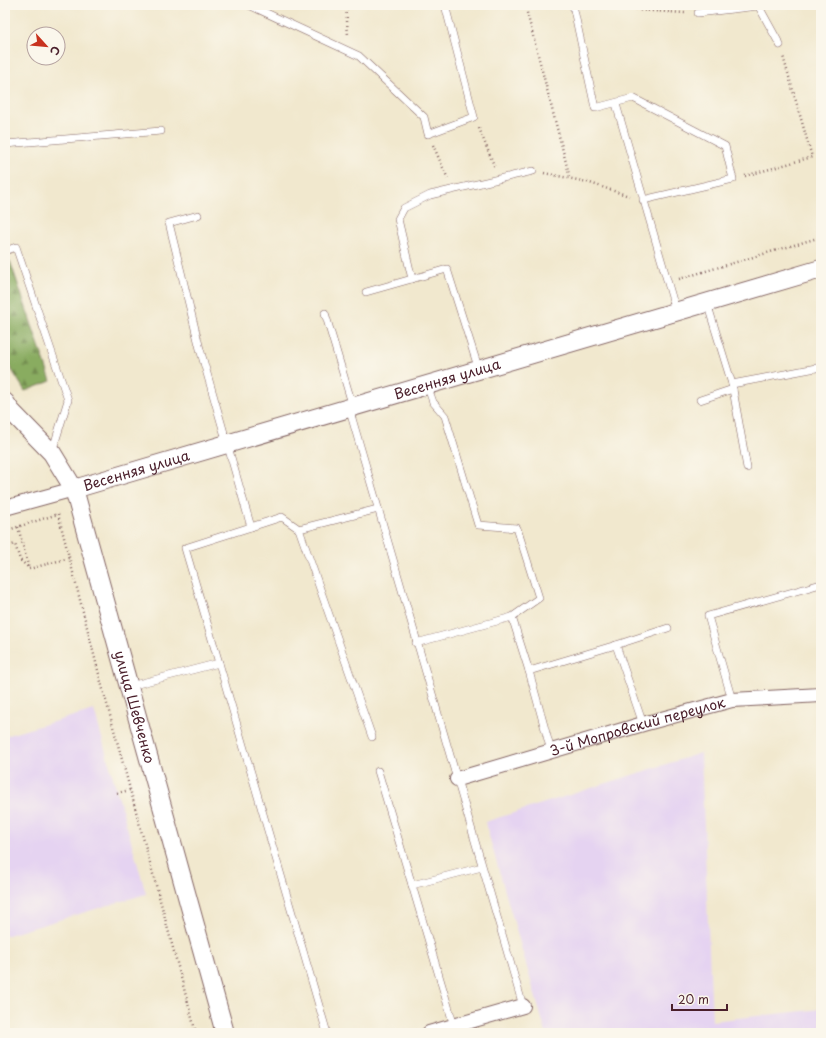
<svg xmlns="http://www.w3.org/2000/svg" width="826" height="1038" viewBox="0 0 826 1038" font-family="'Playpen Sans',sans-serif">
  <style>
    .built { fill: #e5d3f1 }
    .forest { fill: url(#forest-firs); stroke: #6a6646 }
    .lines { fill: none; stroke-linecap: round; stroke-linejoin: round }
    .service-casing { stroke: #846564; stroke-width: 8 }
    .minor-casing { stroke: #846564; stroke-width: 16 }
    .tertiary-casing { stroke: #846564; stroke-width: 20 }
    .path { stroke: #846564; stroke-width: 2.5; stroke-dasharray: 1 3; stroke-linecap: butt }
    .service { stroke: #fff; stroke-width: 7 }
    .minor { stroke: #fff; stroke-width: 14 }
    .tertiary { stroke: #fff; stroke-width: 18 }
    .labels { text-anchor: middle; stroke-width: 3.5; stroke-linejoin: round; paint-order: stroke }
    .street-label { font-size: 14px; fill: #4a1f2b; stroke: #fbf7ec }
  </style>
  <defs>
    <pattern id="forest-firs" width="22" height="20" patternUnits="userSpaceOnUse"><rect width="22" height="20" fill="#89ac60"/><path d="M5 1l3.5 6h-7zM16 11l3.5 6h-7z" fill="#728b4f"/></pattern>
  </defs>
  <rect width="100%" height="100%" fill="#fbf7ec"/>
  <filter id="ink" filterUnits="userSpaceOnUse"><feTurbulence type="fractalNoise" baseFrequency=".025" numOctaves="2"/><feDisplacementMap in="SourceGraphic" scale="8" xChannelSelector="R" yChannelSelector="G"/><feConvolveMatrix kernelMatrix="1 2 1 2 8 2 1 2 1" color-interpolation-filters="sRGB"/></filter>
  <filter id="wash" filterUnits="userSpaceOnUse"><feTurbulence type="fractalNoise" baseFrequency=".012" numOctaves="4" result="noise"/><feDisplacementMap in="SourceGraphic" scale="16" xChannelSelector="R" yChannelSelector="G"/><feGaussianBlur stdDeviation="0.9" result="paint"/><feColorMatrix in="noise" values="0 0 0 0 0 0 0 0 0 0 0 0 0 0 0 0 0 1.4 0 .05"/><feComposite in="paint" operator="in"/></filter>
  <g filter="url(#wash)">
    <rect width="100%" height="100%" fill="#f1e8ce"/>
    <g class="built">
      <path d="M94,710L146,894L5,936V736Z"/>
      <path d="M701,753L712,1021L821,1009V1033H546L485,822Z"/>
    </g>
    <path class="forest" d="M10,261L51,381L25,391L5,359V262Z"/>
  </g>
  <g filter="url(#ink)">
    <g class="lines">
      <defs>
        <g id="service">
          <path d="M249,5L359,56L424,117L428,134L474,117L445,5"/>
          <path d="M573,5L595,108L633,98L725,146L733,179L643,200"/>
          <path d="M758,5L780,45"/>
          <path d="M698,13L758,6"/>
          <path d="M616,104L676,311"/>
          <path d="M5,144L161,131"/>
          <path d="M198,215L169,223L200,349L251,527"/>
          <path d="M5,251L16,247L68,400L52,452"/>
          <path d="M412,279L398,219L404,208L430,195L533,171"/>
          <path d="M366,292L447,269L479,370"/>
          <path d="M707,303L732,384L747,468"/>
          <path d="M325,313L353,407"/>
          <path d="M732,384L816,368"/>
          <path d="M427,385L433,402L445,416L478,525L517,528L539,598L512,617"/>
          <path d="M700,400L733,389"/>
          <path d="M349,408L523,1006"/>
          <path d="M299,529L372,737"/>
          <path d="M416,643L512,617L529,671L616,645"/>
          <path d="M219,663L185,548L282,517L299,529L378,509"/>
          <path d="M529,671L551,751"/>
          <path d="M130,686L219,663L327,1033"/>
          <path d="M732,700L708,616L821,584"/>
          <path d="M643,724L616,645L668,628"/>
          <path d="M378,771L454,1026"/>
          <path d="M412,885L482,867"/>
        </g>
        <g id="minor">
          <path d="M5,508L74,489"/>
          <path id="s1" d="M457,779L643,724L732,700L821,695"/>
          <path d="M429,1033L523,1006"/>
        </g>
        <g id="tertiary">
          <path id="s2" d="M5,402L11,411L52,453L74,489L225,1033"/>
          <path id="s3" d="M74,489L821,269"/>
        </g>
      </defs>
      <use href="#service" class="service-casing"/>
      <use href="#minor" class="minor-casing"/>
      <use href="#tertiary" class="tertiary-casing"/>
      <g class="path">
        <path d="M346,5L348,36"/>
        <path d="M525,5L570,178"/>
        <path d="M636,5L637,10L685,13"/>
        <path d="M479,128L495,168"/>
        <path d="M433,145L448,179"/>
        <path d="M544,173L587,182L629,196"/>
        <path d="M745,176L812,157L783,56"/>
        <path d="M679,279L821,237"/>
        <path d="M58,514L101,682L196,1033"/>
        <path d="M18,527L29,569"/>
        <path d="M5,531L58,514"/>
        <path d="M5,547L15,544L20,560L29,568"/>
        <path d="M29,569L69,558"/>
        <path d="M117,793L130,790"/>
      </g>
      <use href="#service" class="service"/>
      <use href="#minor" class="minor"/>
      <use href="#tertiary" class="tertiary"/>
    </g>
  </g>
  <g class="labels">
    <g class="street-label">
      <text dy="5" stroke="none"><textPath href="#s3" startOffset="389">Весенняя улица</textPath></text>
      <text dy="5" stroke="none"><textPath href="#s3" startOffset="65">Весенняя улица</textPath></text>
      <text dy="5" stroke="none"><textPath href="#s2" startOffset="338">улица Шевченко</textPath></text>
      <text dy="5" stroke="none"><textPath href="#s1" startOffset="188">3-й Мопровский переулок</textPath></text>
    </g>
  </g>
  <rect width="826" height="1038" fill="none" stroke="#fbf7ec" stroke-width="20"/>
  <g transform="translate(46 46) rotate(117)"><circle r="19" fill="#fbf7ec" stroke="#b4a19f"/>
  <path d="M0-3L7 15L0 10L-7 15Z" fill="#c8321e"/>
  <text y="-6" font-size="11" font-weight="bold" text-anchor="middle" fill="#4a1f2b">С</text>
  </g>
  <path d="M672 1004v6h55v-6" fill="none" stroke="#4a1f2b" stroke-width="2"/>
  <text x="678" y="1004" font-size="12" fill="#4a1f2b" stroke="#fbf7ec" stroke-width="3" paint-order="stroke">20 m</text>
</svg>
